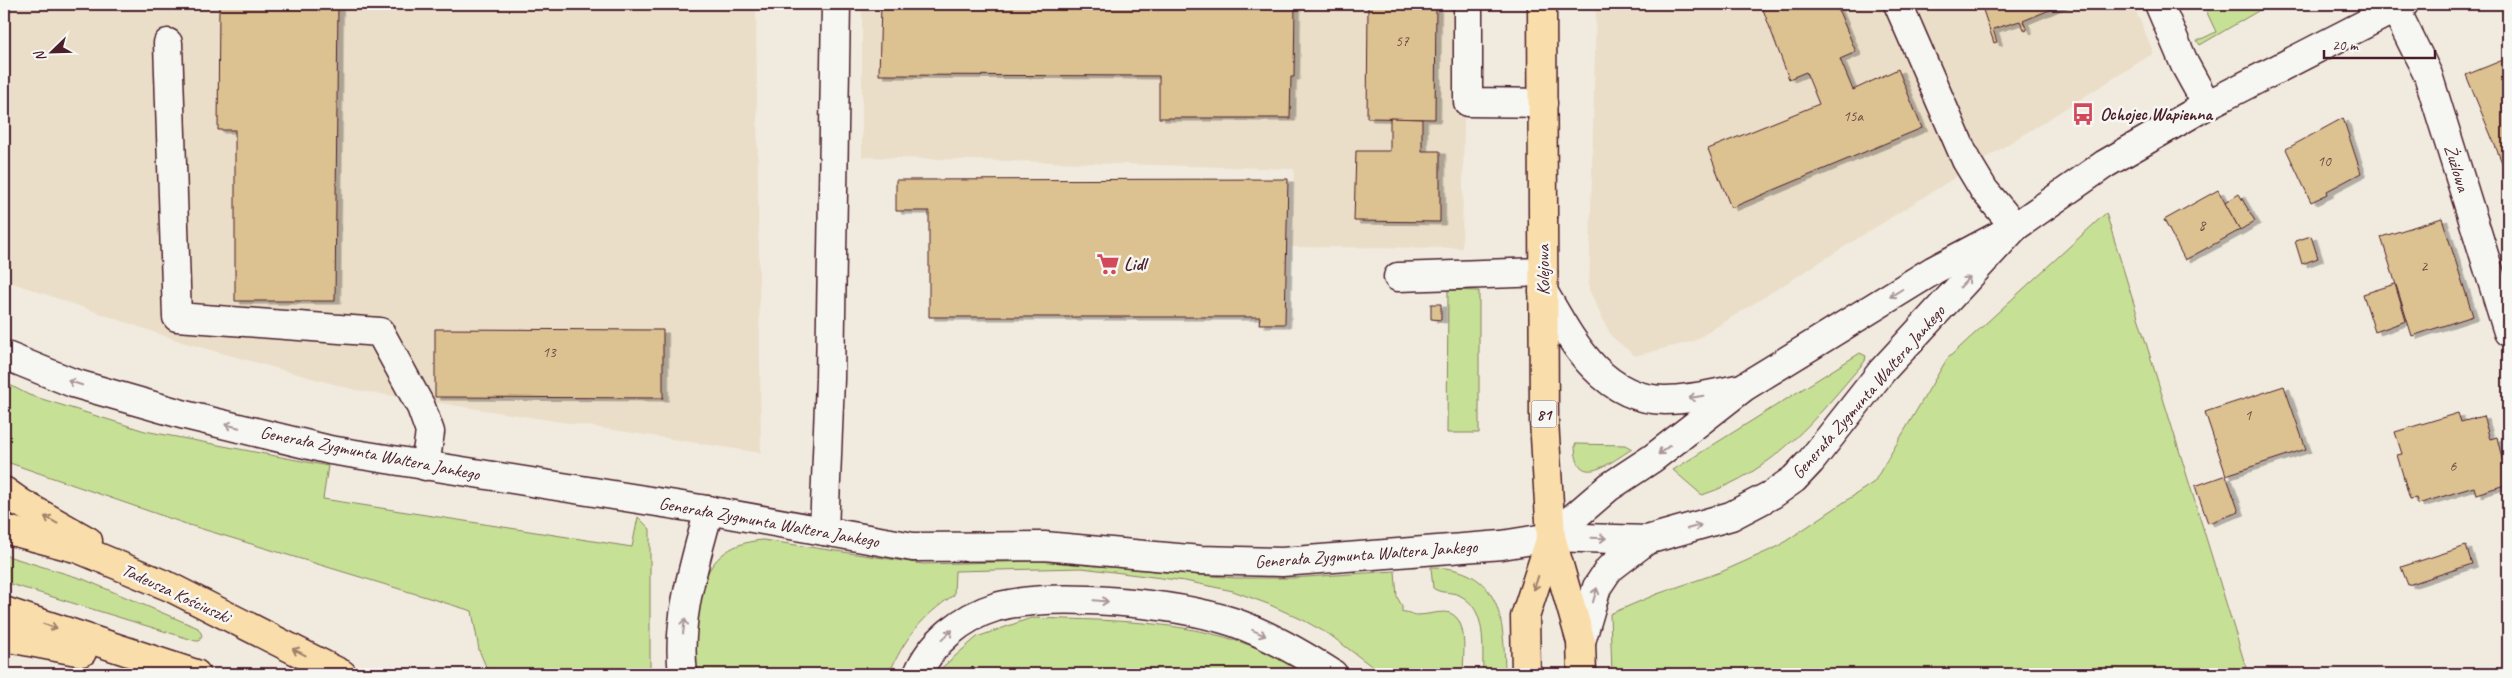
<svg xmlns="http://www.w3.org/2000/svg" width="2512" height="678" viewBox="0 0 2512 678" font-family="Caveat,sans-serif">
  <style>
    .built { fill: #ebdec8 }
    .green { fill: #c6e096; stroke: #888060 }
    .building { fill: #dcc191; stroke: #4a1f2b; filter: url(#shadow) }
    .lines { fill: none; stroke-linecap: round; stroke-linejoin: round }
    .minor-casing { stroke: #4a1f2b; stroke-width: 31 }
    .major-casing { stroke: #4a1f2b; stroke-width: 31 }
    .minor { stroke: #f6f6f2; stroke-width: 28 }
    .major { stroke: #f9deab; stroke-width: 28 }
    .oneway { stroke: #a99598 }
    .oneway2 { stroke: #a27e6b }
    .labels { text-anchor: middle; stroke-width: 5; stroke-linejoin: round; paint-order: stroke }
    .number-label { font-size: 15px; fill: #6e4844 }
    .shield { fill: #f6f6f2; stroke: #7e6067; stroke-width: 1 }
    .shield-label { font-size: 16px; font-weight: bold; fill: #4a1f2b }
    .poi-label { font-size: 18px; font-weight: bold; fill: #4a1f2b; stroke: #f6f6f2; text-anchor: start }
    .street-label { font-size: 18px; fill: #4a1f2b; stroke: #f6f6f2 }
  </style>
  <defs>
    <filter id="shadow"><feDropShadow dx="5.5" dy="3" stdDeviation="0" flood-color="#0004"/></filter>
  </defs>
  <rect width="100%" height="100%" fill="#f1ebdf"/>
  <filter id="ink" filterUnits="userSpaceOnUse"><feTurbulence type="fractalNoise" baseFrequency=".02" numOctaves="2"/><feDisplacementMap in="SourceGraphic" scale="10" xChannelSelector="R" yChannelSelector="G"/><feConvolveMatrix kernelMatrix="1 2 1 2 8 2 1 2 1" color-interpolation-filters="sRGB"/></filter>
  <g filter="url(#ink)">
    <g class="built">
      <path d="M4,4H756L761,453L355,390L185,343L4,280Z"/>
      <path d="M862,4H1466L1462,248L1291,247L1294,169L862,157Z"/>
      <path d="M1596,4H2133L2154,53L1694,341L1635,356L1611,336L1589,290Z"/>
    </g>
    <g class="green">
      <path d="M2203,4H2270L2200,45L2197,41L2216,32Z"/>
      <path d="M2106,213L2248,674H1612L1610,614L1657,594L1721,572L1777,547L1874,482L1947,359Z"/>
      <path d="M1448,290L1479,291V433H1447Z"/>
      <path d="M1860,353L1866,356L1865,361C1816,418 1776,471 1702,495L1673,470Z"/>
      <path d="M4,382L29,395L145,431L328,466L323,499L632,547L638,517L650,529V674H489L479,650L472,611L189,525L4,461Z"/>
      <path d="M1575,444L1625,445L1632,449C1611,462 1575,492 1575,444Z"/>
      <path d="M763,540L923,564L1039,561L1235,578H1292L1395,571L1397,597L1402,606V612C1408,611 1411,615 1417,615C1426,615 1436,612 1445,612C1470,614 1463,657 1463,674H1382L1330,635L1303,620L1268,604L1233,591L1185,581L1082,568L955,571L954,595C922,616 904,639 889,674H696C694,619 690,545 763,540Z"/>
      <path d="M4,555L83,579L198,628L202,635L199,641H196L4,582Z"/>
      <path d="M1431,567C1501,568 1504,618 1505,674H1483C1482,647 1488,609 1459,595C1449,591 1441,594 1433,588Z"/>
      <path d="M1031,618C1125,621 1225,619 1306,674H937L938,671L977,637Z"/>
    </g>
    <g class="building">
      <path d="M219,4H338L335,301H235V130H218Z"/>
      <path d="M881,4H1295L1294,77H1291L1290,118H1159V76L879,75Z"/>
      <path d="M1368,4H1436L1435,119L1367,118Z"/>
      <path d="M1761,4H1836L1856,52L1840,59L1853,90L1898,69L1922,128L1731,208L1708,149L1819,104L1806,72L1789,79Z"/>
      <path d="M1981,4H2064L2023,21L2027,30L2025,31L2020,21L1993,29L1997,42L1994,43Z"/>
      <path d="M2508,58V177L2466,75Z"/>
      <path d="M1390,118L1422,119V151H1440V222L1354,221L1356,151H1390Z"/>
      <path d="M2343,118L2361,173L2327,191L2328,194L2311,202L2286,149Z"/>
      <path d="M1288,179L1285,324H1259L1260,317H929V211H896V180Z"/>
      <path d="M2218,190L2240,230L2185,260L2164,220Z"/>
      <path d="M2239,194L2255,221L2240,230L2225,203Z"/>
      <path d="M2442,218L2473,316L2412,336L2381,237Z"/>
      <path d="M2311,236L2318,258L2302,264L2295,241Z"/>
      <path d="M2395,284L2406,321L2375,332L2363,294Z"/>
      <path d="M1431,304H1441V320L1431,319Z"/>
      <path d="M435,329L663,330V398L435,397Z"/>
      <path d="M2284,386L2306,449L2226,475L2205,412Z"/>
      <path d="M2458,413L2461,422L2483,416L2490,439L2497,437L2508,484L2476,494L2474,487L2418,504L2416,498L2410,499L2397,455L2402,454L2395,432Z"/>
      <path d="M2226,475L2239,512L2208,523L2195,486Z"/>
      <path d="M2466,546L2472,564L2408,585L2401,567Z"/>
    </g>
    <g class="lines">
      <defs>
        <g id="minor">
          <path d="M1468,4V102L1543,103"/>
          <path d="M1898,4L1966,160L1984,190L2015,227"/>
          <path d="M2159,4L2185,65L2207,105"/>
          <path d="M2395,8L2428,75L2508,332"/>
          <path d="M168,43L177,317L380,332L421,407L430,432L425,466"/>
          <path d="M1398,277L1543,272"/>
          <path d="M1543,291C1571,339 1601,400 1665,400C1689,400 1713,394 1737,389"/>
          <path d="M4,355L73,383L185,415L330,450L701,509L913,547L1044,546L1200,560L1282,562L1502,545L1551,537L1647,540L1731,516L1773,494L1794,479L1811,461L1882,371L2015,227"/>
          <path d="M824,531L830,379L836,4"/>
          <path d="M1551,537L1609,487L1653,458L1744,387L1934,270L2015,227L2105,164L2207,105L2404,4"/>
          <path d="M1581,642L1597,587L1609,569L1647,540"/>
          <path d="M683,674C676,619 695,563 709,510"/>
          <path d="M918,674C931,642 963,617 996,607C1055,591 1174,603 1233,622C1268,634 1302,654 1333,674"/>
        </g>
        <g id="major">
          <path d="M1542,4L1544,420L1551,537L1581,642L1582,674"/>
          <path d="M4,491L21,503L88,541"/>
          <path d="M4,529L79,549L170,587L342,674"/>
          <path d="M4,611L196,674"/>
          <path d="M4,637L82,652"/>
          <path d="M1526,674L1525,617L1551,537"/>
        </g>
      </defs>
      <use href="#minor" class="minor-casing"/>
      <use href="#major" class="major-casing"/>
      <use href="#minor" class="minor"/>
      <use href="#major" class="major"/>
    </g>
    <defs><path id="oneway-shaft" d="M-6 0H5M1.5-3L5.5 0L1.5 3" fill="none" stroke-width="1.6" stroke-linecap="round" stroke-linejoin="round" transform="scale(1.25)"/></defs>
    <g class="oneway">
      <use href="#oneway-shaft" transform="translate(1965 282) rotate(-47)"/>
      <use href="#oneway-shaft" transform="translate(1896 293) rotate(148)"/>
      <use href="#oneway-shaft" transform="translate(75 383) rotate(-162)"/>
      <use href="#oneway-shaft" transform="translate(1696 397) rotate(170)"/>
      <use href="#oneway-shaft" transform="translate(232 426) rotate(-167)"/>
      <use href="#oneway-shaft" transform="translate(1664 450) rotate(142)"/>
      <use href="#oneway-shaft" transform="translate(1694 527) rotate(-16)"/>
      <use href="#oneway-shaft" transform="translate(1599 538) rotate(2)"/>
      <use href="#oneway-shaft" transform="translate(1595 595) rotate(-74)"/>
      <use href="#oneway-shaft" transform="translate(1101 601) rotate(5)"/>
      <use href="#oneway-shaft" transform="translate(684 626) rotate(-83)"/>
      <use href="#oneway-shaft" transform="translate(1259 633) rotate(24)"/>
      <use href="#oneway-shaft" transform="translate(947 635) rotate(-43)"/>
    </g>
    <g class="oneway2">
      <use href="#oneway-shaft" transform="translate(51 520) rotate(-151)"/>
      <use href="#oneway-shaft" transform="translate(1536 583) rotate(108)"/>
      <use href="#oneway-shaft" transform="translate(50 626) rotate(18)"/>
      <use href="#oneway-shaft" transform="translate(299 652) rotate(-153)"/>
    </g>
  </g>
  <defs>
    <symbol id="bus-bare" viewBox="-9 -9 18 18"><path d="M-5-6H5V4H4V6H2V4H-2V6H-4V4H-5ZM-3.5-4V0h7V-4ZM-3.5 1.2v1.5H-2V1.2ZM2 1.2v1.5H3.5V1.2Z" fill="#d1495b" stroke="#f6f6f2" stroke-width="2.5" paint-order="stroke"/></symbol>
    <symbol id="supermarket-bare" viewBox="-9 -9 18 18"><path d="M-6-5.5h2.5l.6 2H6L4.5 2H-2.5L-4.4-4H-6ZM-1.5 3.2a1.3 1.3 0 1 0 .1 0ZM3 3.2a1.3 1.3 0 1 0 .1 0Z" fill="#d1495b" stroke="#f6f6f2" stroke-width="2.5" paint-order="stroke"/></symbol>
  </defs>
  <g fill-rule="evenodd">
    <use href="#bus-bare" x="2067" y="98" width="32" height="32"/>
    <use href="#supermarket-bare" x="1092" y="248" width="32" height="32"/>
  </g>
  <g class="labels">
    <g class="number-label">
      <text x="1402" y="46">57</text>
      <text x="1853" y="121">15a</text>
      <text x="2324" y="166">10</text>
      <text x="2202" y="230">8</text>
      <text x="2424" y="271">2</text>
      <text x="549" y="357">13</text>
      <text x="2248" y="420">1</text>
      <text x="2453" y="471">6</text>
    </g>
    <rect class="shield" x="1531.5" y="400.5" width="25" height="27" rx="4"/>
    <g class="shield-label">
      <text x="1544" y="420">81</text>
    </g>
    <g class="poi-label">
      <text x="2100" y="120">Ochojec Wapienna</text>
      <text x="1124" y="270">Lidl</text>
    </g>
    <g class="street-label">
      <text transform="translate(2457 168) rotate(73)" y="6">Żużlowa</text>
      <text transform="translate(1543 270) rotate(-90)" y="6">Kolejowa</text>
      <text transform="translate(1868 392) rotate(-49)" y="6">Generała Zygmunta Waltera Jankego</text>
      <text transform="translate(370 453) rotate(11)" y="6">Generała Zygmunta Waltera Jankego</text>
      <text transform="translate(769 522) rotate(10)" y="6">Generała Zygmunta Waltera Jankego</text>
      <text transform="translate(1366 554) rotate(-4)" y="6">Generała Zygmunta Waltera Jankego</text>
      <text transform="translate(176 593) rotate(25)" y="6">Tadeusza Kościuszki</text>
    </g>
  </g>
  <rect width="2512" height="678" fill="none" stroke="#f6f6f2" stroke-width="20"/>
  <rect x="10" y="10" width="2492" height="658" fill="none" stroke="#4a1f2b" stroke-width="2" filter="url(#ink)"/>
  <g transform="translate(52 52) rotate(247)" stroke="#f6f6f2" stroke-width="4" paint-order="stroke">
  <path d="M0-4L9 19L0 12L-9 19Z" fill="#4a1f2b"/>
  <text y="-8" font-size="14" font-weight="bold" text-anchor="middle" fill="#4a1f2b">N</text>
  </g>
  <path d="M2324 50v8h111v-8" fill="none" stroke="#4a1f2b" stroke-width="2.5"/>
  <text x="2332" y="50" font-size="15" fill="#4a1f2b" stroke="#f6f6f2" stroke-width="4" paint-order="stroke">20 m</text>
</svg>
